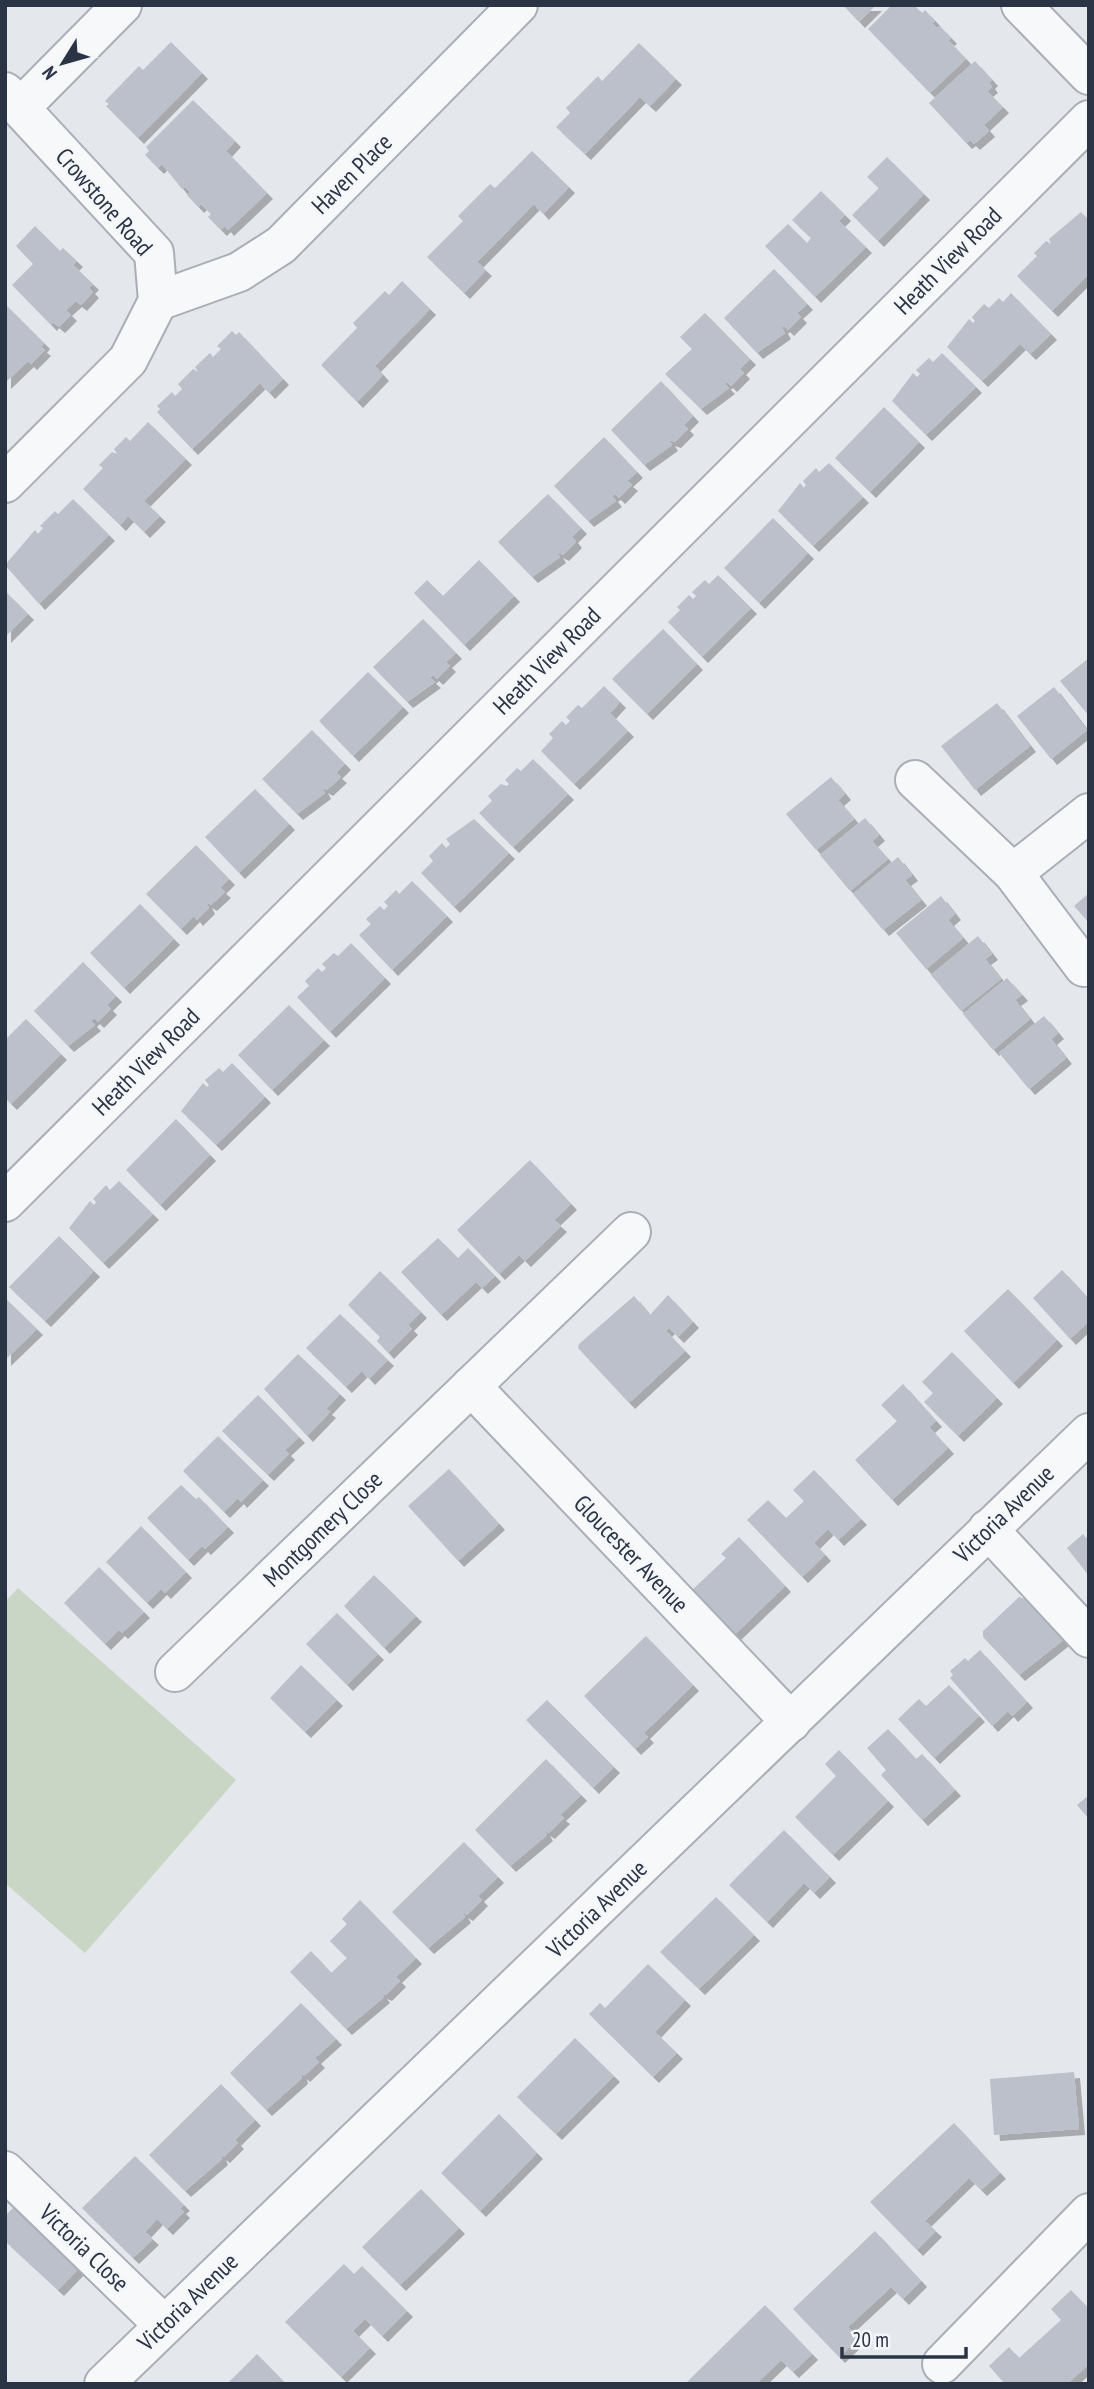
<svg xmlns="http://www.w3.org/2000/svg" width="1094" height="2389" viewBox="0 0 1094 2389" font-family="'PT Sans Narrow',sans-serif">
  <style>
    .green { fill: #c9d6c5 }
    .building { fill: #bbc0ca; filter: url(#shadow) }
    .lines { fill: none; stroke-linecap: round; stroke-linejoin: round }
    .minor-casing { stroke: #a9aeb7; stroke-width: 42 }
    .minor { stroke: #f7f8fa; stroke-width: 38 }
    .labels { text-anchor: middle; stroke-width: 5; stroke-linejoin: round; paint-order: stroke }
    .street-label { font-size: 24px; fill: #2b3445; stroke: #f4f6f9 }
  </style>
  <defs>
    <filter id="shadow"><feDropShadow dx="6" dy="6" stdDeviation="0" flood-color="#0004"/></filter>
  </defs>
  <rect width="100%" height="100%" fill="#e4e7ec"/>
  <path class="green" d="M18,1588L236,1780L85,1953L5,1883V1602Z"/>
  <g class="building">
    <path d="M843,5H876L859,22Z"/>
    <path d="M892,5H914L922,13L925,10L935,21L932,23L937,28L940,26L951,38L948,40L966,59L930,93L868,29Z"/>
    <path d="M171,42L202,73L138,138L106,106L109,104L105,101L139,66L143,70Z"/>
    <path d="M639,43L676,79L650,106L640,97L585,154L556,127L570,113L566,108L598,76L602,81Z"/>
    <path d="M975,61L992,80L989,83L992,87L987,91L1003,107L984,125L989,131L974,144L970,140L966,143L929,103Z"/>
    <path d="M193,100L235,141L226,151L267,193L228,230L225,226L221,230L208,217L211,214L201,204L198,207L187,195L190,192L185,187L182,189L162,164L158,168L145,155L149,151L146,147Z"/>
    <path d="M532,151L569,187L543,214L534,204L477,262L486,270L464,293L427,257L463,221L458,216L490,184L495,188Z"/>
    <path d="M887,157L924,194L878,241L852,215L879,188L867,177Z"/>
    <path d="M821,191L845,215L839,221L866,247L815,297L765,246L788,224L807,243L811,238L792,220Z"/>
    <path d="M1081,212L1089,220V274L1052,311L1017,276L1037,256L1034,253L1046,241L1051,244L1049,239Z"/>
    <path d="M35,226L60,251L63,248L77,261L73,265L93,284L89,288L93,292L81,305L76,301L66,310L71,315L59,327L53,322L51,325L12,285L33,264L16,246Z"/>
    <path d="M774,269L807,304L797,313L801,317L788,330L784,326L782,328L785,333L757,353L724,318Z"/>
    <path d="M402,281L430,309L375,366L383,375L357,402L321,365L357,328L353,323L385,291L389,295Z"/>
    <path d="M1011,293L1051,334L1030,354L1020,344L982,381L947,347L969,319L973,323L975,321L972,317L984,304L989,308L999,298L1003,302Z"/>
    <path d="M5,304L44,343L41,347L45,350L31,364L28,361L5,383Z"/>
    <path d="M705,313L750,359L740,369L744,373L731,386L727,382L725,384L729,388L701,409L665,374L692,349L680,337Z"/>
    <path d="M232,331L236,335L239,332L283,379L269,393L260,383L192,449L157,412L160,409L157,406L172,392L175,396L182,389L178,384L193,369L198,372L195,367L210,353L213,357L221,349L217,346Z"/>
    <path d="M942,353L976,387L926,435L892,401L913,373L917,377L920,374L916,370L929,358L933,362Z"/>
    <path d="M661,381L693,416L684,425L688,429L675,442L669,440L672,445L644,465L611,430Z"/>
    <path d="M884,407L919,442L870,492L835,458Z"/>
    <path d="M148,422L186,459L144,501L160,516L144,532L128,516L120,525L83,489L103,468L99,465L112,452L117,454L114,449L126,437L130,441Z"/>
    <path d="M604,437L637,472L627,481L632,485L619,498L615,494L612,496L616,501L588,521L554,486Z"/>
    <path d="M829,463L863,497L813,546L778,511L800,483L804,488L806,485L803,481L816,468L819,472Z"/>
    <path d="M548,494L581,528L572,537L576,542L563,555L557,552L560,557L532,577L498,542Z"/>
    <path d="M73,499L109,535L39,604L5,565L35,530L38,534L43,528L40,526L55,511L58,514Z"/>
    <path d="M773,518L808,553L759,603L724,568Z"/>
    <path d="M479,560L514,596L464,645L414,593L427,580L443,596Z"/>
    <path d="M718,575L751,608L702,657L668,622L680,610L677,607L689,595L693,599L696,596L692,592L705,580L709,584Z"/>
    <path d="M5,591L28,614L5,637Z"/>
    <path d="M423,619L456,653L446,662L450,666L437,679L433,675L430,678L435,682L407,702L373,667Z"/>
    <path d="M663,629L697,664L647,714L612,679Z"/>
    <path d="M1089,658V716L1060,681Z"/>
    <path d="M368,672L403,707L353,756L319,721Z"/>
    <path d="M604,686L620,702L610,713L628,731L574,784L541,751L553,738L549,734L562,721L566,725L570,721L566,717L578,705L582,708Z"/>
    <path d="M1054,687L1087,730L1051,759L1017,716Z"/>
    <path d="M997,703L1030,746L975,790L941,746Z"/>
    <path d="M312,730L345,764L336,773L341,777L327,790L322,787L325,793L297,814L262,779Z"/>
    <path d="M533,759L568,794L513,847L479,813L492,801L488,796L501,784L507,786L509,784L505,780L517,768L521,771Z"/>
    <path d="M831,777L845,794L838,800L854,819L816,850L786,814Z"/>
    <path d="M255,789L289,824L239,873L205,837Z"/>
    <path d="M865,818L879,835L872,841L888,859L850,891L820,855Z"/>
    <path d="M474,819L509,853L454,907L421,873L433,861L429,856L442,843L446,848L450,844L446,839Z"/>
    <path d="M196,845L229,879L220,888L225,892L211,905L206,902L209,908L197,920L194,916L181,929L146,894Z"/>
    <path d="M898,857L912,875L905,880L921,900L883,930L853,894Z"/>
    <path d="M412,881L447,916L392,970L359,935L371,924L366,919L380,906L384,910L388,906L384,902L396,890L399,894Z"/>
    <path d="M1089,893V923L1074,906Z"/>
    <path d="M941,896L955,914L948,920L963,938L926,969L896,933Z"/>
    <path d="M140,904L174,939L124,988L90,953Z"/>
    <path d="M978,936L992,954L985,959L1001,979L961,1011L931,975Z"/>
    <path d="M351,943L385,978L330,1032L297,997L309,986L305,981L318,968L322,972L326,968L322,964L334,953L338,956Z"/>
    <path d="M83,962L116,996L107,1005L111,1009L98,1022L94,1018L91,1021L95,1025L68,1046L34,1011Z"/>
    <path d="M1007,978L1022,995L1015,1000L1030,1019L993,1050L963,1014Z"/>
    <path d="M289,1005L324,1040L272,1090L238,1055Z"/>
    <path d="M1044,1016L1058,1033L1051,1039L1066,1058L1029,1089L999,1053Z"/>
    <path d="M26,1019L61,1054L11,1104L5,1098V1040Z"/>
    <path d="M232,1063L265,1097L216,1145L181,1111L203,1083L207,1087L209,1085L205,1080L219,1068L223,1072Z"/>
    <path d="M176,1119L210,1155L160,1205L126,1170Z"/>
    <path d="M530,1160L571,1204L554,1220L561,1226L525,1261L519,1255L499,1274L457,1230Z"/>
    <path d="M119,1181L153,1214L103,1263L69,1228L90,1201L94,1205L96,1202L93,1199L106,1185L110,1190Z"/>
    <path d="M59,1236L94,1271L45,1321L9,1287Z"/>
    <path d="M438,1238L458,1258L468,1248L495,1276L482,1288L476,1282L441,1315L401,1272Z"/>
    <path d="M1062,1270L1089,1299V1321L1070,1339L1033,1298Z"/>
    <path d="M380,1271L421,1312L408,1325L412,1329L388,1353L377,1341L380,1337L348,1305Z"/>
    <path d="M1008,1289L1057,1340L1013,1383L964,1331Z"/>
    <path d="M668,1295L693,1322L678,1337L669,1328L666,1331L685,1351L629,1403L578,1348L579,1344L634,1296L650,1315Z"/>
    <path d="M5,1298L37,1329L5,1360Z"/>
    <path d="M340,1314L388,1360L369,1379L362,1371L346,1387L306,1348Z"/>
    <path d="M952,1352L997,1398L958,1436L924,1402L933,1393L922,1382Z"/>
    <path d="M298,1354L340,1394L326,1409L330,1412L307,1436L264,1389Z"/>
    <path d="M903,1384L936,1421L929,1427L948,1448L892,1500L855,1460L897,1421L881,1405Z"/>
    <path d="M258,1395L299,1437L285,1450L289,1454L268,1475L222,1431Z"/>
    <path d="M218,1436L263,1480L241,1502L238,1498L224,1512L183,1471Z"/>
    <path d="M449,1469L499,1524L458,1561L408,1506Z"/>
    <path d="M814,1470L861,1519L838,1540L828,1529L814,1543L825,1555L802,1577L747,1520L768,1500L786,1518L804,1501L793,1490Z"/>
    <path d="M181,1485L196,1499L199,1497L228,1527L205,1549L202,1546L188,1560L147,1518Z"/>
    <path d="M141,1526L186,1572L165,1593L161,1589L147,1603L106,1562Z"/>
    <path d="M1083,1534L1086,1538L1089,1535V1576L1067,1548Z"/>
    <path d="M739,1537L785,1586L732,1637L690,1592L726,1558L721,1554Z"/>
    <path d="M99,1567L144,1612L122,1633L119,1630L105,1644L64,1603Z"/>
    <path d="M374,1575L416,1616L384,1648L344,1606Z"/>
    <path d="M1019,1597L1025,1599L1063,1640L1019,1675L983,1637V1631Z"/>
    <path d="M337,1613L378,1654L347,1685L306,1644Z"/>
    <path d="M646,1636L693,1685L644,1733L648,1737L635,1749L584,1696Z"/>
    <path d="M980,1650L1027,1702L1012,1716L1008,1711L992,1726L950,1678L953,1675L950,1671L965,1658L968,1661Z"/>
    <path d="M301,1665L337,1700L305,1732L270,1698Z"/>
    <path d="M949,1685L979,1716L934,1758L898,1719L919,1699L926,1706Z"/>
    <path d="M547,1700L614,1767L593,1788L526,1720Z"/>
    <path d="M888,1729L916,1759L922,1754L955,1790L922,1820L881,1775L886,1770L867,1748Z"/>
    <path d="M839,1750L888,1801L833,1855L795,1817L836,1776L825,1764Z"/>
    <path d="M546,1759L581,1795L560,1815L564,1818L549,1833L544,1830L547,1835L510,1866L475,1830Z"/>
    <path d="M1089,1795V1819L1077,1805Z"/>
    <path d="M784,1830L830,1877L814,1893L804,1883L767,1922L729,1885Z"/>
    <path d="M464,1842L498,1877L478,1896L482,1900L467,1915L462,1912L465,1917L428,1948L392,1912Z"/>
    <path d="M716,1897L754,1935L699,1989L660,1952Z"/>
    <path d="M360,1900L416,1958L396,1977L400,1981L386,1995L381,1993L384,1997L346,2029L290,1972L311,1951L331,1973L347,1958L330,1941L347,1924L342,1919Z"/>
    <path d="M648,1964L685,2000L655,2032L677,2053L653,2077L589,2014L600,2003L605,2008Z"/>
    <path d="M301,2003L336,2039L315,2058L319,2062L304,2076L301,2073L302,2078L266,2110L230,2073Z"/>
    <path d="M575,2038L614,2076L556,2134L517,2097Z"/>
    <path d="M1074,2072L1079,2129L994,2135L990,2079Z"/>
    <path d="M221,2084L255,2120L235,2140L238,2143L224,2157L220,2154L222,2159L185,2191L149,2155Z"/>
    <path d="M499,2114L537,2153L480,2211L441,2173Z"/>
    <path d="M954,2123L1000,2173L981,2190L969,2178L925,2221L936,2231L917,2250L870,2202Z"/>
    <path d="M135,2156L184,2205L180,2208L184,2212L167,2229L157,2219L145,2232L153,2239L133,2258L82,2208Z"/>
    <path d="M421,2189L459,2228L400,2285L362,2247Z"/>
    <path d="M16,2205L81,2266L58,2290L5,2241V2216Z"/>
    <path d="M875,2231L921,2281L903,2299L891,2287L848,2327L859,2338L839,2357L793,2309Z"/>
    <path d="M344,2264L354,2274L362,2266L407,2311L382,2336L365,2319L353,2331L370,2348L341,2377L285,2322Z"/>
    <path d="M1071,2290L1089,2309V2364L1067,2384H1005L989,2366L1009,2347L1019,2358L1061,2320L1051,2309Z"/>
    <path d="M765,2305L812,2354L793,2372L781,2360L756,2384H685Z"/>
    <path d="M257,2354L286,2384H227Z"/>
  </g>
  <g class="lines">
    <defs>
      <g id="minor">
        <path d="M1021,5L1089,75"/>
        <path d="M5,92L154,253L158,301L128,360L5,483"/>
        <path d="M21,107L122,5"/>
        <path d="M158,301L239,272L281,245L518,5"/>
        <path d="M915,780L1013,873L1084,967"/>
        <path d="M1013,873L1089,813"/>
        <path d="M5,1202L1089,120"/>
        <path d="M471,1386L791,1722"/>
        <path d="M988,1529L1089,1638"/>
        <path d="M175,1672L631,1232"/>
        <path d="M5,2171L164,2325"/>
        <path d="M942,2364L1089,2213"/>
        <path d="M104,2384L1089,1433"/>
      </g>
    </defs>
    <use href="#minor" class="minor-casing"/>
    <use href="#minor" class="minor"/>
  </g>
  <g class="labels">
    <g class="street-label">
      <text transform="translate(352 174) rotate(-45)" y="8">Haven Place</text>
      <text transform="translate(104 202) rotate(49)" y="8">Crowstone Road</text>
      <text transform="translate(948 261) rotate(-45)" y="8">Heath View Road</text>
      <text transform="translate(547 661) rotate(-45)" y="8">Heath View Road</text>
      <text transform="translate(146 1062) rotate(-45)" y="8">Heath View Road</text>
      <text transform="translate(1004 1514) rotate(-44)" y="8">Victoria Avenue</text>
      <text transform="translate(323 1529) rotate(-44)" y="8">Montgomery Close</text>
      <text transform="translate(631 1554) rotate(46)" y="8">Gloucester Avenue</text>
      <text transform="translate(597 1909) rotate(-44)" y="8">Victoria Avenue</text>
      <text transform="translate(84 2248) rotate(44)" y="8">Victoria Close</text>
      <text transform="translate(188 2302) rotate(-44)" y="8">Victoria Avenue</text>
    </g>
  </g>
  <rect width="1094" height="2389" fill="none" stroke="#2b3445" stroke-width="14"/>
  <g transform="translate(63 63) rotate(233)" stroke="#f4f6f9" stroke-width="5" paint-order="stroke">
  <path d="M0-5L12 26L0 18L-12 26Z" fill="#2b3445"/>
  <text y="-10" font-size="19" font-weight="bold" text-anchor="middle" fill="#2b3445">N</text>
  </g>
  <path d="M842 2347v10h124v-10" fill="none" stroke="#2b3445" stroke-width="3.5"/>
  <text x="852" y="2347" font-size="21" fill="#2b3445" stroke="#f4f6f9" stroke-width="5" paint-order="stroke">20 m</text>
</svg>
